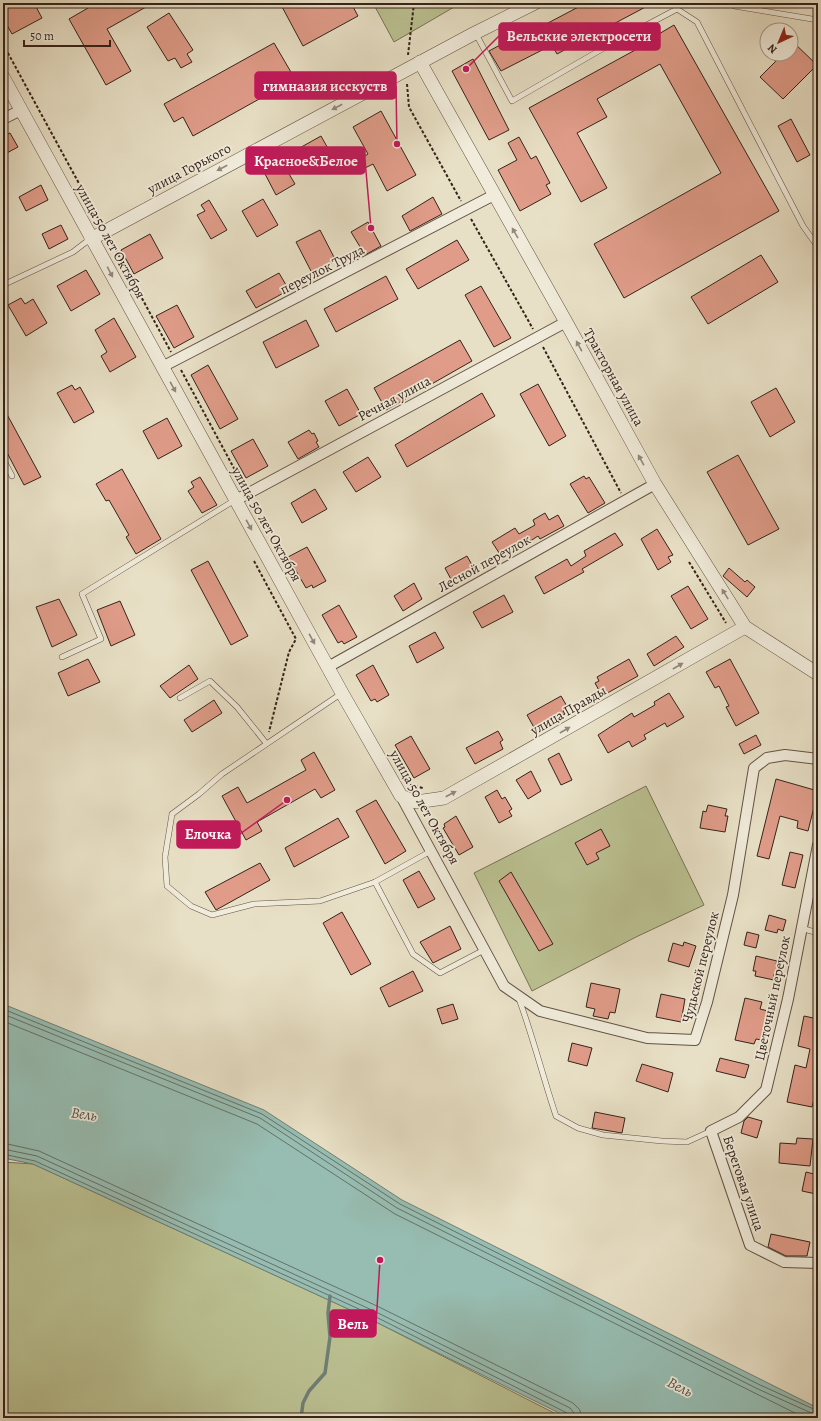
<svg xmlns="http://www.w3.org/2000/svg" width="821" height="1421" viewBox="0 0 821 1421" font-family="Alegreya,serif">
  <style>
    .green { fill: #bbc192; stroke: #787256 }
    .water { fill: #97bdb2; stroke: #707f75 }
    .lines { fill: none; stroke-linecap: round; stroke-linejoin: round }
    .shore { stroke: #667066; stroke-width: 1 }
    .stream { stroke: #707f75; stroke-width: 3.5 }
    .building { fill: #e09c89; stroke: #35231a }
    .service-casing { stroke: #625245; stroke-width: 6 }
    .minor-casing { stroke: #625245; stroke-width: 12 }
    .tertiary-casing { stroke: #625245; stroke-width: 14 }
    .path { stroke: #35231a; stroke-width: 2; stroke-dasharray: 3 2; stroke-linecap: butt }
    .service { stroke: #f0ebda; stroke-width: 5 }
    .minor { stroke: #f0ebda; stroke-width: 10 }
    .tertiary { stroke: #f0ebda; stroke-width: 13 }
    .oneway { fill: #92877a }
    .labels { text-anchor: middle; stroke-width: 3.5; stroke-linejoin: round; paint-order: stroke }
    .street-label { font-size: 14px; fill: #35231a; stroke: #f0ebda }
    .water-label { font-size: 15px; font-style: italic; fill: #525148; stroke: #f0ebda }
    .leader { fill: none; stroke: #c2185b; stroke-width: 1.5 }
    .callout-dot { fill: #c2185b; stroke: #f0ebda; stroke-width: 1.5 }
    .callout { fill: #c2185b; stroke: #c2185b; stroke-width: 1.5 }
    .callout-label { font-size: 15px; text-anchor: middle; font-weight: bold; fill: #fff }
  </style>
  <rect width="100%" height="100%" fill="#e8e0c6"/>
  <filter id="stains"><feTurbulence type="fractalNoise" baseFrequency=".005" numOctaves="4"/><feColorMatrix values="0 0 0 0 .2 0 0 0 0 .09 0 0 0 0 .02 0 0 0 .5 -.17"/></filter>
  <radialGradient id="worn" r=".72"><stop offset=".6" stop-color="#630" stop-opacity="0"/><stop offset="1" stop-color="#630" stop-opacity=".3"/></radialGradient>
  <g class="green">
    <path d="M373,3H461L394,42Z"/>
    <path d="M646,786L704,905L636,937L532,991L474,873Z"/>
    <path d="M3,1162L33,1164L370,1319L564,1418H3Z"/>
  </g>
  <path class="water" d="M3,1004L264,1110L402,1200L818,1408V1418H569L370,1319L33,1164L3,1158Z"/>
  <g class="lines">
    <g class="shore">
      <path d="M3,1009L262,1114L400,1204L760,1385L818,1411"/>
      <path d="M3,1014L260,1118L397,1208L758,1389L818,1416"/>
      <path d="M3,1021L257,1124L395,1214L805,1418"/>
      <path d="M3,1143L39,1151L377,1306L573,1403L580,1410L581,1418"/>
      <path d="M3,1149L37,1156L374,1311L570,1408L574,1413L575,1418"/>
      <path d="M3,1154L35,1161L372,1315L567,1413L570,1418"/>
    </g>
    <path class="stream" d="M301,1418L303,1403L309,1391L325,1373L330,1337L328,1313L330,1296"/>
  </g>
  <g class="building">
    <path d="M3,3H34L42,18L12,34L3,18Z"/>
    <path d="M85,3H153L107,29L131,71L106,85L69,19L88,8Z"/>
    <path d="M280,3H351L358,16L303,46Z"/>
    <path d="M586,3H653L557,54L552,45L501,71L489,51L526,31L527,34Z"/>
    <path d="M169,13L193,50L187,54L192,62L181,68L175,58L168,61L147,27Z"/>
    <path d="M674,25L779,211L624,298L594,244L721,173L660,64L597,99L607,117L577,133L607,188L581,202L529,108L648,43L647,41Z"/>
    <path d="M791,40L817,65L783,99L760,77L783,54H791Z"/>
    <path d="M274,43L295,79L193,136L183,117L174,122L164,104Z"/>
    <path d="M473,59L509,130L489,140L452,71Z"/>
    <path d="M381,111L416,175L387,191L373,164L365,168L360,159L368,154L353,127Z"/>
    <path d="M791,119L810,155L797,162L778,126Z"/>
    <path d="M10,133L18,147L3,155V136Z"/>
    <path d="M321,136L330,152L305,166L296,150Z"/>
    <path d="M519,137L531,159L536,156L550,183L546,185L551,194L520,211L498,170L517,160L508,143Z"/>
    <path d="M282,162L295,184L276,195L264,172Z"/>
    <path d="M41,185L48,200L26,211L19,197Z"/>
    <path d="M433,197L442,214L410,231L402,216Z"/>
    <path d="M263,199L278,225L257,237L242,211Z"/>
    <path d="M209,200L227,230L211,239L197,215L205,211L201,205Z"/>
    <path d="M368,222L381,246L365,255L351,232Z"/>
    <path d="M61,225L68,239L49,249L42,234Z"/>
    <path d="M320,230L336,261L312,273L296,242Z"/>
    <path d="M150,234L163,258L134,274L121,250Z"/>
    <path d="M457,240L469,260L418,289L406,269Z"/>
    <path d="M761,255L778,282L708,324L691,297Z"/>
    <path d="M86,270L100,294L71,311L57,286Z"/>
    <path d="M279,273L289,290L256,308L246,291Z"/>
    <path d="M386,276L398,299L336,332L324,309Z"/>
    <path d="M481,286L511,338L494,347L465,295Z"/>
    <path d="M21,298L25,304L33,299L47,323L26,336L8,305Z"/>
    <path d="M177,305L194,337L174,348L156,316Z"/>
    <path d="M114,318L136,357L110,372L101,356L107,352L95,330Z"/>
    <path d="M306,320L319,346L276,368L263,342Z"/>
    <path d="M460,340L472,361L386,410L374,388Z"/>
    <path d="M208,365L238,419L220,429L191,375Z"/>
    <path d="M538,384L566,436L549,446L520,394Z"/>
    <path d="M72,385L75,390L80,387L94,412L74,423L57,393Z"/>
    <path d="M776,388L795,422L770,437L751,402Z"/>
    <path d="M347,389L361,414L339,426L325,401Z"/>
    <path d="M482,393L495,416L407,467L395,445Z"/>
    <path d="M3,407L41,477L24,485L3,445Z"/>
    <path d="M167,418L182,446L158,459L143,431Z"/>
    <path d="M309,430L312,434L314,433L318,441L316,442L319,447L298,459L288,442Z"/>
    <path d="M253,439L268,466L246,478L231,451Z"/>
    <path d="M738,455L779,529L748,545L707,472Z"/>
    <path d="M368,457L381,477L356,492L343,472Z"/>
    <path d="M122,469L161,539L136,554L126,537L129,535L109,500L106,501L96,484Z"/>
    <path d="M584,476L586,479L589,477L605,503L588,513L570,484Z"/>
    <path d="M200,477L217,505L202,513L188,491L194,487L191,482Z"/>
    <path d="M315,489L327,509L302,523L291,503Z"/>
    <path d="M545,513L549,520L558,515L564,526L540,539L538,536L503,559L492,542L515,528L519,534L535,525L533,520Z"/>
    <path d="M657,529L673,555L668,557L671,562L658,570L641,539Z"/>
    <path d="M615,533L623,545L582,569L584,572L544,594L535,577L567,559L571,566L586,556L584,551Z"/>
    <path d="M307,547L326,581L313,588L312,585L306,588L288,557Z"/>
    <path d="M467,556L476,572L454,585L445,568Z"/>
    <path d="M208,561L248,636L231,645L191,570Z"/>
    <path d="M729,568L745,582L747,580L755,587L747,597L723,576Z"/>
    <path d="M414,583L422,599L403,611L394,596Z"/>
    <path d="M688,586L708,619L691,629L671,596Z"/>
    <path d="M504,595L513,612L482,628L473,612Z"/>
    <path d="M59,599L77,635L52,647L36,607Z"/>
    <path d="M120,601L135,635L111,646L97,610Z"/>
    <path d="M339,605L357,637L344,644L342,641L338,643L322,615Z"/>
    <path d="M435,632L444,648L417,663L409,646Z"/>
    <path d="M676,636L684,647L654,666L647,654Z"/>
    <path d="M88,659L100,682L68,696L58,673Z"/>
    <path d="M629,659L638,676L602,696L595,683L599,681L597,677Z"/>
    <path d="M730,659L759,713L736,726L726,707L729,706L719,686L715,688L706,672Z"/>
    <path d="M189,665L198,679L170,698L160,686Z"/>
    <path d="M373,665L389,695L377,702L375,699L371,701L356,675Z"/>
    <path d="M669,693L684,717L667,727L665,723L644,735L646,739L632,747L629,741L608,753L598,735L632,713L634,717L655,705L654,702Z"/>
    <path d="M561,696L568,708L563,711L565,714L536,731L527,715Z"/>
    <path d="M214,700L222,713L192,732L184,720Z"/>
    <path d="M498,731L503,740L500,742L503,749L475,764L466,748Z"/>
    <path d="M756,735L761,745L744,754L739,744Z"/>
    <path d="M411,736L430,769L414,778L395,745Z"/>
    <path d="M314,752L335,790L321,798L315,789L257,822L262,831L246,840L222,796L238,787L247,803L306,770L301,760Z"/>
    <path d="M559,753L572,780L561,785L548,759Z"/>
    <path d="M531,771L541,791L528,799L516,780Z"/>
    <path d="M776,779L818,791L808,831L797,828L798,821L780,816L769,859L757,856Z"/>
    <path d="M497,790L502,799L505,797L512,809L509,811L512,816L499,823L485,797Z"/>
    <path d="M376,800L406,851L385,864L356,811Z"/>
    <path d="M708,805L727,809L725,816H728L725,832L700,828L703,811L706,812Z"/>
    <path d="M456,816L473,847L459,855L443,828L445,827L444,824Z"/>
    <path d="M338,818L349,837L294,867L285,848Z"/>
    <path d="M601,829L610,846L596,853L599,859L587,865L575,843Z"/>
    <path d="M790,852L803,855L795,888L782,885Z"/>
    <path d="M260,863L270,880L216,910L205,892Z"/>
    <path d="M419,871L435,899L418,908L403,880Z"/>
    <path d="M511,872L553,944L539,951L499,881Z"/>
    <path d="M342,912L371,964L351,975L323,923Z"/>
    <path d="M769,915L786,920L783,931L778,929L777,933L765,930Z"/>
    <path d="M450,926L461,949L433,963L420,942Z"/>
    <path d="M747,932L759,935L756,948L744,945Z"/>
    <path d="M684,942L696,946L689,967L668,961L673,943L683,946Z"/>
    <path d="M756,956L777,961L776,964L782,965L780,975L774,974V980L755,976L756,971H753Z"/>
    <path d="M413,971L423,991L389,1007L380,988Z"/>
    <path d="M591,983L620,989L615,1013L610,1012L608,1019L593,1016L595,1009L586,1007Z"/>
    <path d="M661,994L685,999L681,1022L656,1017Z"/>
    <path d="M745,998L762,1002L760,1009L768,1011L762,1040L756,1039L754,1044L735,1040Z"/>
    <path d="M453,1004L458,1019L442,1024L437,1009Z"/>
    <path d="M804,1016L818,1019V1068L816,1078H818V1083L812,1107L787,1102L795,1065L806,1068L810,1049L798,1046Z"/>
    <path d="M572,1043L592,1048L587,1066L568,1061Z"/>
    <path d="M720,1058L749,1065L745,1078L716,1071Z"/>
    <path d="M642,1064L673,1073L668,1092L636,1081Z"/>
    <path d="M595,1112L625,1118L622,1133L592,1128Z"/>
    <path d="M748,1117L762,1121L757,1138L741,1133L744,1121Z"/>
    <path d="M797,1138L813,1139L810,1166L779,1163L780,1143L796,1144Z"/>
    <path d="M806,1172L818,1175L816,1194L802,1191Z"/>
    <path d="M771,1234L810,1242L807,1256H786L768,1247Z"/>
  </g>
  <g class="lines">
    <defs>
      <g id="service">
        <path d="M734,6L818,20"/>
        <path d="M476,34L512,101L609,45L677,9L697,22L803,226L818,247"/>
        <path d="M3,285L73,252L90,239"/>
        <path d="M3,459L12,476"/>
        <path d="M62,657L101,639L82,594L235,500"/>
        <path d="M342,693L222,774L199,794L172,814L165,857L167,886L191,906L212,915L254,904L320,901L375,882L431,851"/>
        <path d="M180,698L210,681L237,707L266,743"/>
        <path d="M375,882L413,954L440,973L484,950"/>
        <path d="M801,928L818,933"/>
        <path d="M519,999C533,1037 543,1077 556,1116L578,1128L603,1135L662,1141L687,1142L711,1131"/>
      </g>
      <g id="minor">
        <path d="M3,119L21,110"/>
        <path d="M162,367L494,195"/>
        <path d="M236,500L566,322"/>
        <path d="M328,667L655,484"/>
        <path d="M401,796L504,986L540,1011L647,1038L695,1040L707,1002L733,895L754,768L767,758L785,755L818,759"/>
        <path d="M818,845L788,999L766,1090L739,1117L711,1131L750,1245L784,1262L818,1263"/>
      </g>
      <g id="tertiary">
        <path d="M420,62L566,322L655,484L745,627L818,674"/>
        <path d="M3,77L342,693L401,796L416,802L444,798L745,627"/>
        <path d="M91,239L475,33L535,3"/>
      </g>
    </defs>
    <use href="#service" class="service-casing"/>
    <use href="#minor" class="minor-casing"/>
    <use href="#tertiary" class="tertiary-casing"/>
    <g class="path">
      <path d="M3,44L100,222"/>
      <path d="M408,55L414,3"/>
      <path d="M407,84L409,107L461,201"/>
      <path d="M471,219L533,329"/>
      <path d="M111,241L171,352"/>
      <path d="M543,347L621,493"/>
      <path d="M181,370L243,485"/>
      <path d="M254,561L296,639L289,652L269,732"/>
      <path d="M689,562L726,623"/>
      <path d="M410,785L423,788"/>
    </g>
    <use href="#service" class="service"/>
    <use href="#minor" class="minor"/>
    <use href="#tertiary" class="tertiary"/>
  </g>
  <defs><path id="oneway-solid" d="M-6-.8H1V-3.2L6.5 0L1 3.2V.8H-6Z"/></defs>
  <g class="oneway">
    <use href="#oneway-solid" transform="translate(337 107) rotate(152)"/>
    <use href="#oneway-solid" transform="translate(222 168) rotate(152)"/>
    <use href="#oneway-solid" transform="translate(515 233) rotate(-120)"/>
    <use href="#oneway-solid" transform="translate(110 272) rotate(62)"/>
    <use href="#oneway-solid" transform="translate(579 346) rotate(-119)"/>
    <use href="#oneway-solid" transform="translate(173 387) rotate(61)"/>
    <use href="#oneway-solid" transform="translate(641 460) rotate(-119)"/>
    <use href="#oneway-solid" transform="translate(249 525) rotate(61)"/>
    <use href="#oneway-solid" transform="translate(725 594) rotate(-122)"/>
    <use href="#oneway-solid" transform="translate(312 639) rotate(61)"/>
    <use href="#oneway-solid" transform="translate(678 666) rotate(-30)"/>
    <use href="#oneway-solid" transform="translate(565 730) rotate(-30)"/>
    <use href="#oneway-solid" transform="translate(451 794) rotate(-28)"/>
  </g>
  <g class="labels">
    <g class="street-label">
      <text transform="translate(189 168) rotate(-28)" y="5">улица Горького</text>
      <text transform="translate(111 241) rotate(61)" y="5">улица 50 лет Октября</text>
      <text transform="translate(322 269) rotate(-27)" y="5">переулок Труда</text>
      <text transform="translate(614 377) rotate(61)" y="5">Тракторная улица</text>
      <text transform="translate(394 398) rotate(-28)" y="5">Речная улица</text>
      <text transform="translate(267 524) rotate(61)" y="5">улица 50 лет Октября</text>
      <text transform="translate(484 563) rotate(-29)" y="5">Лесной переулок</text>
      <text transform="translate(568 710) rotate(-30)" y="5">улица Правды</text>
      <text transform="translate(425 807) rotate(61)" y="5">улица 50 лет Октября</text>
      <text transform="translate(700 967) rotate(-76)" y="5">Чудьской переулок</text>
      <text transform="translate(772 998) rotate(-78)" y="5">Цветочный переулок</text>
      <text transform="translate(744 1183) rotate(71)" y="5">Береговая улица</text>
    </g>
    <g class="water-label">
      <text transform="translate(84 1114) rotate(8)" y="5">Вель</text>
      <text transform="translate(680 1387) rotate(27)" y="5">Вель</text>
    </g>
  </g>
  <path class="leader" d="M466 69L499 36M397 144L396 86M371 228L365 160M287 800L240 834M380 1260L376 1324"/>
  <g class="callout-dot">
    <circle cx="466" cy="69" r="4"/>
    <circle cx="397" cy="144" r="4"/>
    <circle cx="371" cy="228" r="4"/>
    <circle cx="287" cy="800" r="4"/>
    <circle cx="380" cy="1260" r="4"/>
  </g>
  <g class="callout">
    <rect x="499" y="23" width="161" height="27" rx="4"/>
    <rect x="255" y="72" width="141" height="27" rx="4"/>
    <rect x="246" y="147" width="119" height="27" rx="4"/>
    <rect x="177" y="821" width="63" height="27" rx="4"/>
    <rect x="330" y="1310" width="46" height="27" rx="4"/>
  </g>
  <g class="callout-label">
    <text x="579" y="41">Вельские электросети</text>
    <text x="325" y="91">гимназия исскуств</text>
    <text x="306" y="166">Красное&amp;Белое</text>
    <text x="208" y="839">Елочка</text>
    <text x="353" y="1329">Вель</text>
  </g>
  <rect width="821" height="1421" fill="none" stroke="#e8e0c6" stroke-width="16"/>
  <rect x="4" y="4" width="813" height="1413" fill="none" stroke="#35231a" stroke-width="2"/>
  <rect x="8" y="8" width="805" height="1405" fill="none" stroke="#35231a"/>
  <g transform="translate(779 42) rotate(224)"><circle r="19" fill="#f0ebda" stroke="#a59b8d"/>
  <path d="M0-3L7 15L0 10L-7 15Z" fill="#8f2418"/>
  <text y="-6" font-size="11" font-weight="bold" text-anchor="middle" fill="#35231a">N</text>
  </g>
  <path d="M24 40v6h86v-6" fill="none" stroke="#35231a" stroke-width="2"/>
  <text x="30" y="40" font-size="12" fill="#35231a" stroke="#f0ebda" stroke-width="3" paint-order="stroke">50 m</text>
  <rect width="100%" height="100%" filter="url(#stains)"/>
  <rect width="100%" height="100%" fill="url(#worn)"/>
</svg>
